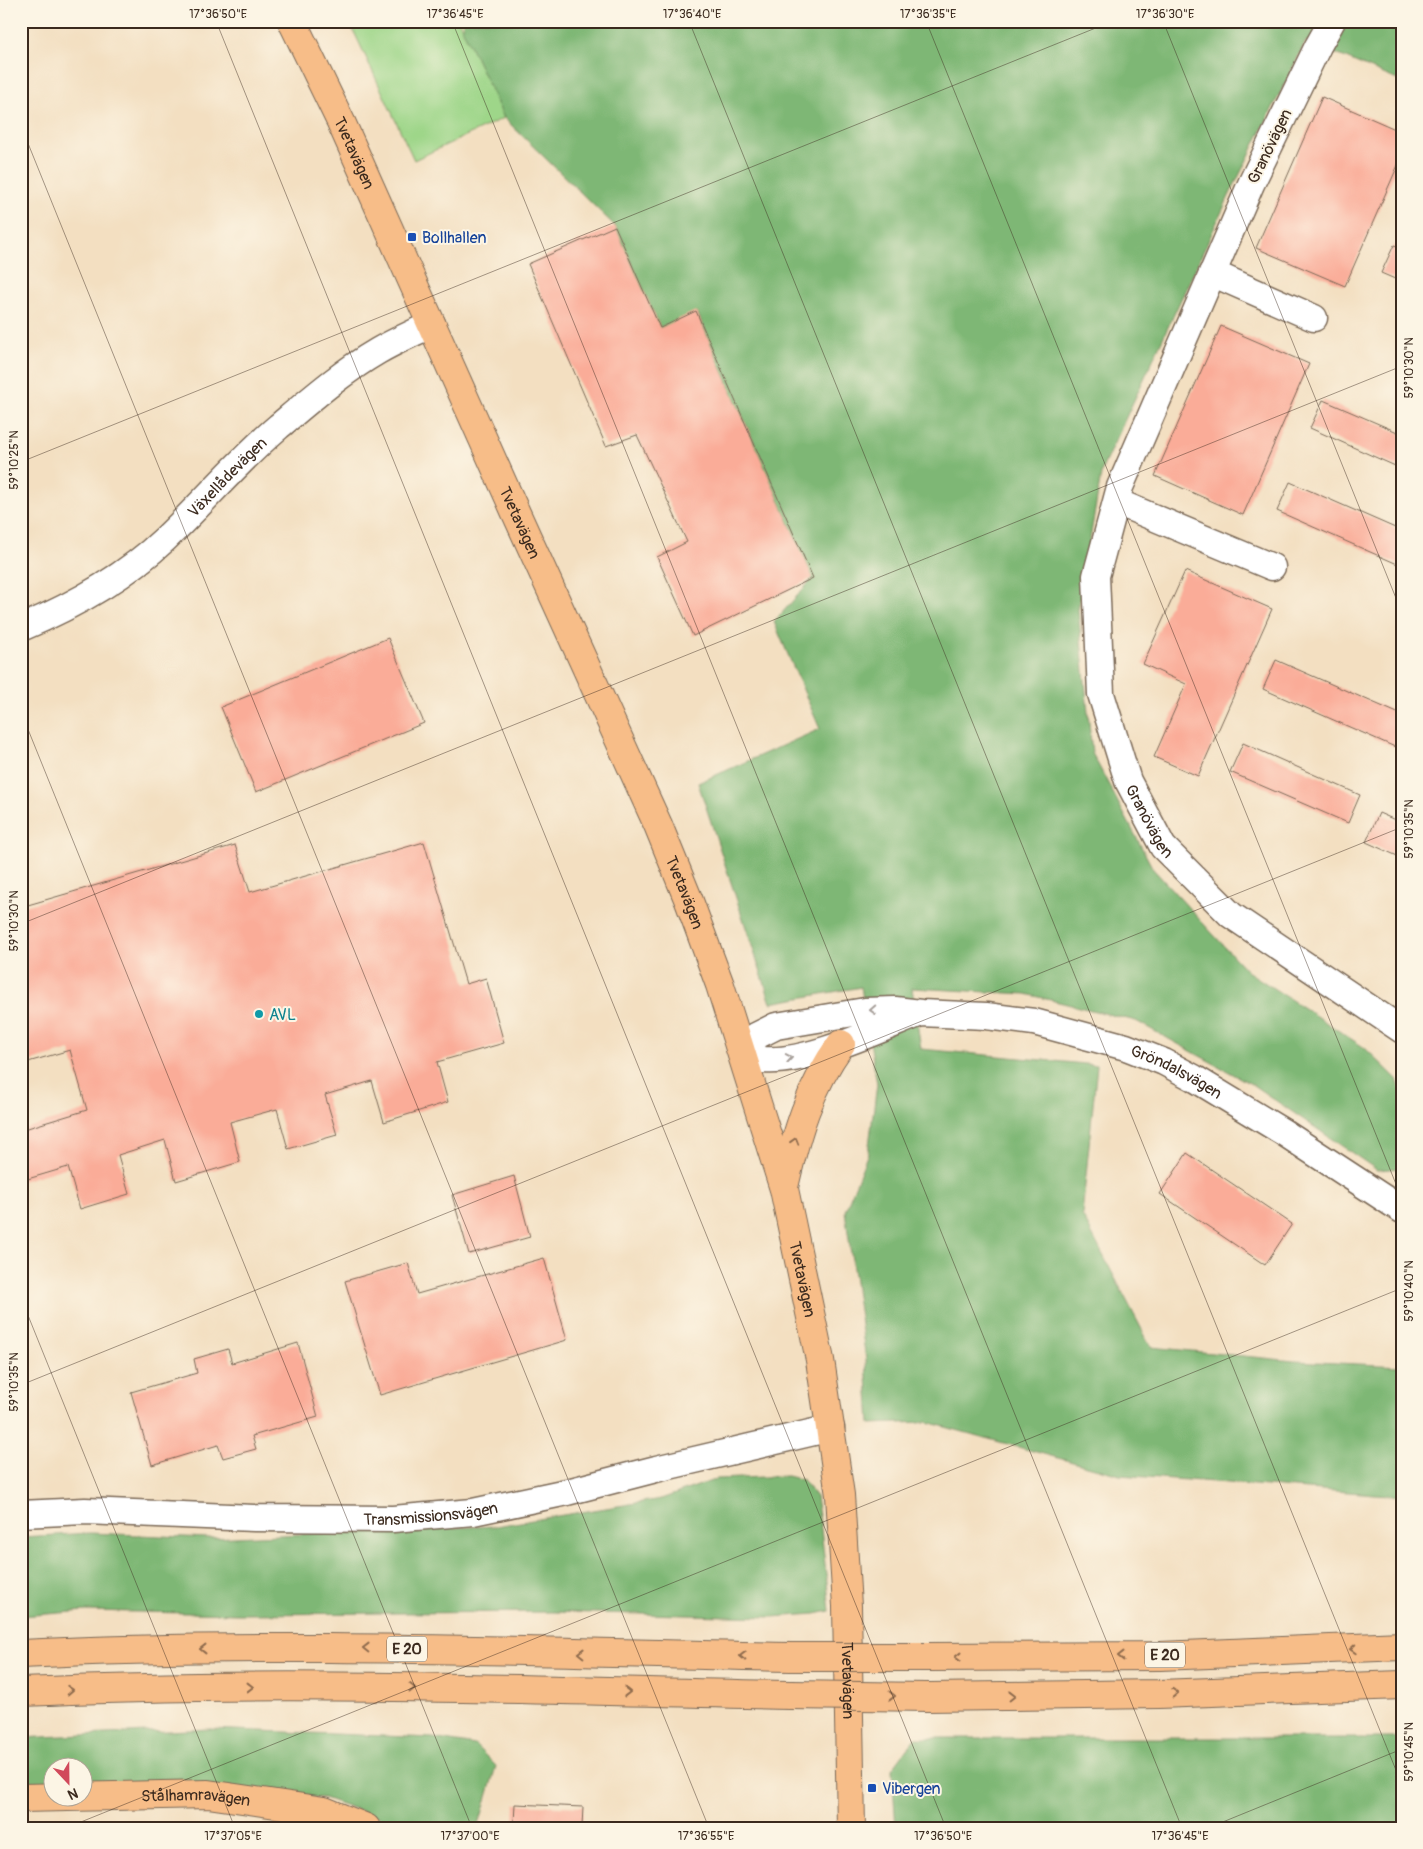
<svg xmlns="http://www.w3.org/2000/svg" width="1423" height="1849" viewBox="0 0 1423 1849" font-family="Pangolin,sans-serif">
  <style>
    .green { fill: #9ed689; stroke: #6c8054 }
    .forest { fill: #7eb775; stroke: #5c704a }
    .building { fill: #faac98 }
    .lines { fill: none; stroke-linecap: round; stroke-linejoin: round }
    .minor-casing { stroke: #7b6957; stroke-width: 29 }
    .major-casing { stroke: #7b6957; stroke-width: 30 }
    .highway-casing { stroke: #7b6957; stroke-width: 30 }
    .minor { stroke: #fff; stroke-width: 26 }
    .major { stroke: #f7bd88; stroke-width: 28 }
    .highway { stroke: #f7bd88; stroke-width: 28 }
    .highway-bridge-casing { stroke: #7b6957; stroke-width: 30; stroke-linecap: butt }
    .highway-bridge { stroke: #f7bd88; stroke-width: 28 }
    .oneway { stroke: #a79f9a }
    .oneway2 { stroke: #906c4e }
    .ticks { fill: none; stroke: #3b2a1e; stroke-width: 1; stroke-opacity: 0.45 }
    .transit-dot { fill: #1a4fb4; stroke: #fcf5e5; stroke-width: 2 }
    .culture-dot { fill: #0f9aa8; stroke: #fcf5e5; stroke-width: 2 }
    .labels { text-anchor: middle; stroke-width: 4; stroke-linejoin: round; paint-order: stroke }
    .shield { fill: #fcf5e5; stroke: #75675a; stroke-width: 1 }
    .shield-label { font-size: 15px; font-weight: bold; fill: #3b2a1e }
    .street-label { font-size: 16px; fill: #3b2a1e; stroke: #fcf5e5 }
    .transit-label { font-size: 16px; fill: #164399; stroke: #fcf5e5; text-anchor: start }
    .culture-label { font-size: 16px; fill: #0d838f; stroke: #fcf5e5; text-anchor: start }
    .neatline { fill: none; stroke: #3b2a1e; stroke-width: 2 }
    .ticks-label { font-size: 12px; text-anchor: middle; fill: #3b2a1e }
  </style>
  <rect width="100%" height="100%" fill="#fcf5e5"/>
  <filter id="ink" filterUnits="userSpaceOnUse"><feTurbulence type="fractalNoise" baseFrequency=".02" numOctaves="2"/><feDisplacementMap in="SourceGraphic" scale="10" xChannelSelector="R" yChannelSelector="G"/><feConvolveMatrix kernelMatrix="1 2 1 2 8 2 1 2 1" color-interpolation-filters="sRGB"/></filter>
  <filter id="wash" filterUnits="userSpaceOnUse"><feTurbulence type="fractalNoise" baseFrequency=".0096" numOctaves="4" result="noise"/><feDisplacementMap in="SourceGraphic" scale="20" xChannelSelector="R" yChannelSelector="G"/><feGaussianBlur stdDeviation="1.12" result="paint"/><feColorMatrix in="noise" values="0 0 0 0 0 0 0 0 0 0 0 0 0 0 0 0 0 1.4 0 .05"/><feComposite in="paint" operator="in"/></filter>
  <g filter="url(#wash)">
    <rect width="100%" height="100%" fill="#f3dfc1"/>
    <path class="green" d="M349,21H459L504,118L414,160Z"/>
    <g class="forest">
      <path d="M463,21H1402V82L1306,41L1231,192L1102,469L1078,610L1092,753L1153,869L1247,971L1365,1048L1397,1079L1402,1095V1168L1377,1170L1253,1085L1136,1021L1026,994L912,988L921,1049L1097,1065L1082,1215L1151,1347L1294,1361L1402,1366V1496L1120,1475L927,1422L870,1424L866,1360L845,1211L868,1153L877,1084L861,987L771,1003L698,783L820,729L774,622L813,578L697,312L660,328L615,226L504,118L462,28Z"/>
      <path d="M787,1476L803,1480L816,1497L821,1529L830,1611L815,1614L772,1617L553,1612L239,1614L86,1611L21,1616V1537L90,1533L209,1538L496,1526L661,1499L717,1479Z"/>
      <path d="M210,1729L433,1738L475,1745L496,1766L478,1828H410L324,1798L83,1785L82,1766H52V1786H21V1738Z"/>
      <path d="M915,1738H1402V1828H896L892,1769Z"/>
    </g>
    <g id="blocks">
      <g class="building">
        <path d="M1322,97L1402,132V156L1345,286L1256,248Z"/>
        <path d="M615,226L660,328L696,311L813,578L693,636L657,557L687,542L637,435L606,446L528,264Z"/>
        <path d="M1394,245L1402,248V282L1381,273Z"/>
        <path d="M1221,326L1309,364L1243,515L1155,476Z"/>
        <path d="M1323,400L1402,434V469L1310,428Z"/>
        <path d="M1290,482L1402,531V566L1277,511Z"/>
        <path d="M1185,571L1272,609L1198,776L1154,757L1186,684L1143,664Z"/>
        <path d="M388,638L424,723L256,792L221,707Z"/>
        <path d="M1276,660L1402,715V732L1395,747L1263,689Z"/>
        <path d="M1243,743L1360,795L1348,823L1230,772Z"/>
        <path d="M1379,813L1402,823V858L1366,842Z"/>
        <path d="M424,842L466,984L486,978L504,1043L437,1062L448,1102L384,1122L372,1081L325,1095L337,1135L288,1149L277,1109L230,1122L240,1162L176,1181L165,1140L118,1155L129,1194L80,1209L68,1167L21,1181V1130L87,1110L70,1050L21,1064V907L235,845L250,892Z"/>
        <path d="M1187,1153L1292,1224L1265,1265L1160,1194Z"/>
        <path d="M514,1176L530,1237L469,1254L452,1195Z"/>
        <path d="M544,1258L567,1340L380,1395L345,1281L408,1263L417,1294Z"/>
        <path d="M298,1343L318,1417L252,1436L256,1449L223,1458L218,1445L152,1465L131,1392L197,1373L194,1359L228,1349L232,1363Z"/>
        <path d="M515,1804L583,1807L582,1827L514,1823Z"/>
      </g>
    </g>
  </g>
  <g filter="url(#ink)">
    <use href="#blocks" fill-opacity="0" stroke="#7b6957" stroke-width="1"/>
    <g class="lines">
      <defs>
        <g id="minor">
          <path id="s1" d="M1332,21L1318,46L1251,184L1120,487L1096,576L1101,694L1128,781L1163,847L1231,915L1402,1030"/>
          <path d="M1212,273L1314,318"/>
          <path d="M1117,502L1272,567"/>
          <path id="s2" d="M21,628C73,606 124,578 165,539C204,502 238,461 278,427C310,400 342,372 378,351C395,341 414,333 432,324"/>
          <path id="s3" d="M921,1013C879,1029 807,1064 764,1060C756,1059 749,1055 742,1053L756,1036L776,1026L865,1011L895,1010L921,1013L986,1016L1034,1022L1126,1047L1164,1062L1194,1078L1283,1132L1402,1210"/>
          <path id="s4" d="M21,1514L85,1511L254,1518L393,1519L473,1512L567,1492L656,1469L831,1428"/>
        </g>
        <g id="major">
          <path id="s5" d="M292,21L341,122L516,513L658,825L689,901L720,985L784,1189L820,1360L840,1495L847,1606L851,1828"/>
          <path d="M784,1187C796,1134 809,1088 841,1044"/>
          <path id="s6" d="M21,1798L208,1794L324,1811L366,1828"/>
        </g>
        <g id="highway">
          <path d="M21,1654C278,1641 535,1652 792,1657"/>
          <path d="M927,1657L1160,1656L1402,1646"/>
          <path d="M21,1692C277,1680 534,1690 791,1695"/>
          <path d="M928,1697L1159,1694L1402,1685"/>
        </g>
      </defs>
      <use href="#minor" class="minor-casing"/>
      <use href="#major" class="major-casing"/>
      <use href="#highway" class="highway-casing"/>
      <use href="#minor" class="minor"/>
      <use href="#major" class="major"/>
      <use href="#highway" class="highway"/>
      <defs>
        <g id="highway-bridge">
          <path d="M792,1657H927"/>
          <path d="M791,1695L928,1697"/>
        </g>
      </defs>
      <use href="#highway-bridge" class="highway-bridge-casing"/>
      <use href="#highway-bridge" class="highway-bridge"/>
    </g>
    <defs><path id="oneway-chevron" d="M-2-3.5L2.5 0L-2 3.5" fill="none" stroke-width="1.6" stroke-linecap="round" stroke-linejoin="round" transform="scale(1.25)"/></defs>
    <g class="oneway">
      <use href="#oneway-chevron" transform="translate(873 1010) rotate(177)"/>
      <use href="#oneway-chevron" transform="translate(789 1058) rotate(-10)"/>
    </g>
    <g class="oneway2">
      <use href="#oneway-chevron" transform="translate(795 1141) rotate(-73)"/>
      <use href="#oneway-chevron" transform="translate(366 1648) rotate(-179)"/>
      <use href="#oneway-chevron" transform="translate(203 1649) rotate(180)"/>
      <use href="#oneway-chevron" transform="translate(1353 1649) rotate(177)"/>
      <use href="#oneway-chevron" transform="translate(581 1653) rotate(-179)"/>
      <use href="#oneway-chevron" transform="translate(743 1656) rotate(-179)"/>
      <use href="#oneway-chevron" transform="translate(1121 1656) rotate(180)"/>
      <use href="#oneway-chevron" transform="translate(958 1657) rotate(180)"/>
      <use href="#oneway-chevron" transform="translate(250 1687)"/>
      <use href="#oneway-chevron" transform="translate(412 1688) rotate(1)"/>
      <use href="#oneway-chevron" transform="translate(70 1690) rotate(-3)"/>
      <use href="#oneway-chevron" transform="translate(627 1692) rotate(1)"/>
      <use href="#oneway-chevron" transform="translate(1175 1693) rotate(-2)"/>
      <use href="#oneway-chevron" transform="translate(892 1696) rotate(1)"/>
      <use href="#oneway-chevron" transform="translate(1012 1696) rotate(-1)"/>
    </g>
  </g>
  <path class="ticks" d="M216,21L946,1828M452,21L1182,1828M689,21L1402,1785M926,21L1402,1199M1163,21L1402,613M1399,21L1402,27M21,126L709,1828M21,462L1113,21M21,712L472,1828M21,924L1402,366M21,1298L235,1828M21,1385L1402,827M66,1828L1402,1288M1208,1828L1402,1749"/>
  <g class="transit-dot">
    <rect x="407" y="232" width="10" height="10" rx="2.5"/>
    <rect x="867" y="1783" width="10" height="10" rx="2.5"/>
  </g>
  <circle class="culture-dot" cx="259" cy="1014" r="5"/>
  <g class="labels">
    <g class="shield">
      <rect x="387" y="1636.5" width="40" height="25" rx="4"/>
      <rect x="1145" y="1642.5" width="40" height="25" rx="4"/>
    </g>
    <g class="shield-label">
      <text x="407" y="1654">E 20</text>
      <text x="1165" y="1660">E 20</text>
    </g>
    <g class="street-label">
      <text transform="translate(1269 146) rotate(-64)" y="6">Granövägen</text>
      <text dy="6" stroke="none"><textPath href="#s5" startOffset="146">Tvetavägen</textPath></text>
      <text dy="6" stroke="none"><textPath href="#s2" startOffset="258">Växellådevägen</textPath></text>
      <text dy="6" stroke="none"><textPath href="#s5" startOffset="551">Tvetavägen</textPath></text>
      <text dy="6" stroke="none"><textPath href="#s1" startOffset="859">Granövägen</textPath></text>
      <text dy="6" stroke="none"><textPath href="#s5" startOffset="956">Tvetavägen</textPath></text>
      <text dy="6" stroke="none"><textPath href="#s3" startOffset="644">Gröndalsvägen</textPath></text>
      <text dy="6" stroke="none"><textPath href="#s5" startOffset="1361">Tvetavägen</textPath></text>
      <text dy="6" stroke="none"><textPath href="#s4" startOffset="410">Transmissionsvägen</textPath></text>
      <text dy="6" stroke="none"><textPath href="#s5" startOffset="1766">Tvetavägen</textPath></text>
      <text dy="6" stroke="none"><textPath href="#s6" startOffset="175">Stålhamravägen</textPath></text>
    </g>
    <g class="transit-label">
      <text x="422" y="243">Bollhallen</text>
      <text x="882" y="1794">Vibergen</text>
    </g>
    <g class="culture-label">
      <text x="269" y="1020">AVL</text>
    </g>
  </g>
  <rect width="1423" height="1849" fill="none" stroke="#fcf5e5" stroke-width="55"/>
  <g transform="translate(68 1782) rotate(158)"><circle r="24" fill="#fcf5e5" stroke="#afa495"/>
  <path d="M0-4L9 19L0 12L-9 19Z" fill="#d1495b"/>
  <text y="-8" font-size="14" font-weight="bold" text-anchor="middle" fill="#3b2a1e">N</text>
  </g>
  <rect x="28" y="28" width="1368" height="1794" class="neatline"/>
  <g class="ticks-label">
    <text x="218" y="18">17°36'50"E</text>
    <text x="455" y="18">17°36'45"E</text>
    <text x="692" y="18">17°36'40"E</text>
    <text x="928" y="18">17°36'35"E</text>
    <text x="1165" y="18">17°36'30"E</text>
    <text transform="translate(1409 368) rotate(-90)" y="4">59°10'30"N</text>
    <text transform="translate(14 460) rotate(-90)" y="4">59°10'25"N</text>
    <text transform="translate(1409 829) rotate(-90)" y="4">59°10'35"N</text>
    <text transform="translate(14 921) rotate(-90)" y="4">59°10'30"N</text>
    <text transform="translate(1409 1291) rotate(-90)" y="4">59°10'40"N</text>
    <text transform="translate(14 1382) rotate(-90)" y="4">59°10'35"N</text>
    <text transform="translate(1409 1752) rotate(-90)" y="4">59°10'45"N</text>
    <text x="233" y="1840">17°37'05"E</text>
    <text x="470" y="1840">17°37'00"E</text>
    <text x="706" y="1840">17°36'55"E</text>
    <text x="943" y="1840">17°36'50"E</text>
    <text x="1180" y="1840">17°36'45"E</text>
  </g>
</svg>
